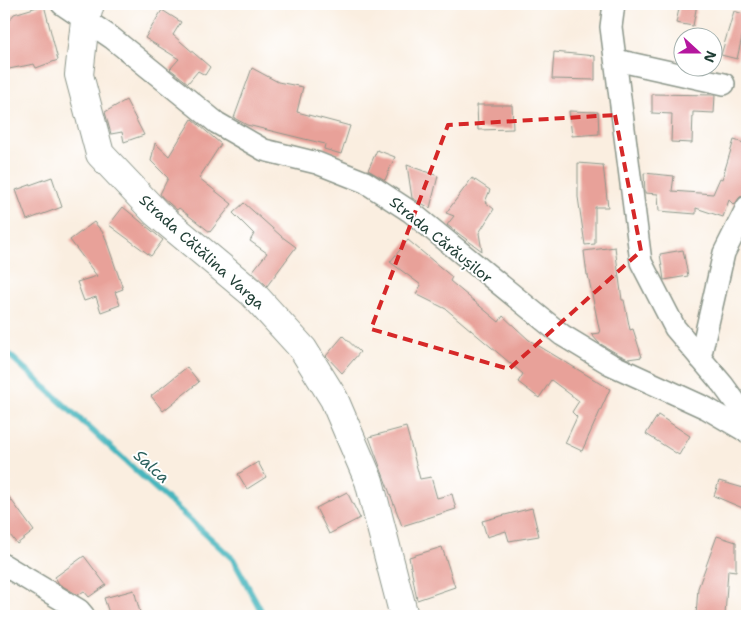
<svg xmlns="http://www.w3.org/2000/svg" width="751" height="620" viewBox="0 0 751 620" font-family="'Shantell Sans',sans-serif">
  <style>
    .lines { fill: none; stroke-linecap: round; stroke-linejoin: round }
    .stream { stroke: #47b6be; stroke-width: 6 }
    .building { fill: #e8a199 }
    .street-casing { stroke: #8c968a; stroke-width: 24 }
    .secondary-casing { stroke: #8c968a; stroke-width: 30 }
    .street { stroke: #fff; stroke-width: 21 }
    .secondary { stroke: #fff; stroke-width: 28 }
    .marked { fill: none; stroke: #d62828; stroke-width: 4; stroke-dasharray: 10 6; stroke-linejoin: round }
    .labels { text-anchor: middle; stroke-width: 4; stroke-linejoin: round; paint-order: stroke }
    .street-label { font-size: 15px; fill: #1f3d34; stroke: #fff }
    .water-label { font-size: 16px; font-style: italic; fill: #2b615d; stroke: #fff }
  </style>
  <rect width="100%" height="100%" fill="#fff"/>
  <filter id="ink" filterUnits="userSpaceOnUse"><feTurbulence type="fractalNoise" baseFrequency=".02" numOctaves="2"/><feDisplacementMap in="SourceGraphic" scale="10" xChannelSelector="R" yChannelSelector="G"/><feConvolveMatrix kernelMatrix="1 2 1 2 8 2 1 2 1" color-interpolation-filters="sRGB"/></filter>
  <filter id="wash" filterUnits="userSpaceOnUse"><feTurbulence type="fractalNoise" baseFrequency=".0096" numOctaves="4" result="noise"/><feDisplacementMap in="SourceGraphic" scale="20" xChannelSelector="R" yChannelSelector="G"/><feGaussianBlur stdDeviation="1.12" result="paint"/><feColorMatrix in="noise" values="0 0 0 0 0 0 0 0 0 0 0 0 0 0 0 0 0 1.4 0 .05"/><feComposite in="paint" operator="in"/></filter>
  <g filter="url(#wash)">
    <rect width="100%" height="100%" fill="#faeee0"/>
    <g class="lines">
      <path class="stream" d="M4,350L233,559L264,616"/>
    </g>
    <g id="blocks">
      <g class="building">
        <path d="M680,4H697L693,26L676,23Z"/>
        <path d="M44,5L58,60L36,68L34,64L4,70V28L14,14Z"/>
        <path d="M162,10L181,22L173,35L210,67L205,75L198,71L188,83L170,69L179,59L145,38Z"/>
        <path d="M734,11L747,15L737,59L721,55Z"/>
        <path d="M554,52L595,56V80L552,79Z"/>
        <path d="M252,68L278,82L303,87L297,112L350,126L341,154L324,149L325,144L247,125L234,118Z"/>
        <path d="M652,94L715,95L714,113L693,112L692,143L671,142L672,114L652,113Z"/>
        <path d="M126,100L144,135L124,142L122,132L111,134L105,112Z"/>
        <path d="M477,105H512L513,129L478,130Z"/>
        <path d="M569,111L598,112L599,134L572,136Z"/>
        <path d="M192,119L221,144L199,178L232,204L210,232L179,208L177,210L162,197L160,194L168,178L151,161L155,143L169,156Z"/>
        <path d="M734,140L747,144V195L740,197L734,205L729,200L723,217L696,208V214L659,211L658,194L645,193L644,173L674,176L672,191L713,194L720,178L722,179Z"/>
        <path d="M377,150L395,157L385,180L368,170Z"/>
        <path d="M578,163L603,165L608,207H595V244L585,245L578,197Z"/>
        <path d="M407,165L438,176L430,208L412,198Z"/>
        <path d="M52,177L62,207L27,220L16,190Z"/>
        <path d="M472,178L490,190L485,202L494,209L479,233L482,251L447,225L454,216L446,213Z"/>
        <path d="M244,203L281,236L296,247L267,286L252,272L267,253L250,241L254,234L233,213Z"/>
        <path d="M123,207L163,240L151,256L109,225Z"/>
        <path d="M94,222L104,234L123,289L115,292L120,305L101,312L96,297L84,301L77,282L97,276L70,240Z"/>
        <path d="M408,240L452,277L450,281L499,322L503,316L529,340L610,389L582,451L565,443L577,417L572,412L579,401L551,380L539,398L518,382L523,374L446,309L416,294L421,285L390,262Z"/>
        <path d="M615,247L622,300H624L630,330L633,329L642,357L628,359L616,353L599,343L591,334L600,333L588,275H587L584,251Z"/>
        <path d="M683,250L688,276L664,280L660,254Z"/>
        <path d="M343,336L360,352L342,373L326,356Z"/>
        <path d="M187,367L199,382L163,411L151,396Z"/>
        <path d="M658,415L690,436L679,455L646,434Z"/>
        <path d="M406,427L420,479L431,477L437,498L452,494L456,509L402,526L369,437Z"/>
        <path d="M258,462L266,477L247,489L238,474Z"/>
        <path d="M719,481L747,489L745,509L714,496Z"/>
        <path d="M4,490L34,531L17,544L4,527Z"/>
        <path d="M347,492L360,518L329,534L316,508Z"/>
        <path d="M532,508L539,536L509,541L506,531L487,537L482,521Z"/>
        <path d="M717,536L736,542V571L728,570L725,616H696L698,588Z"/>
        <path d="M442,547L455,587L417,600L409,557Z"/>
        <path d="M84,556L106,585L89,597L84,591L78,595L59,584L55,577Z"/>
        <path d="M134,590L141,616H110L104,598Z"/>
      </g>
    </g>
  </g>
  <g filter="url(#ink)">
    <use href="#blocks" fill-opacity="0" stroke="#8c968a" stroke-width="1"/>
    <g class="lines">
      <defs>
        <g id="street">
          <path d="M62,4L112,38L217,123L264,150L317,163L365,182L411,212L562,335L610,364L706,408L747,432"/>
          <path d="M614,4L611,27L641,262L675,328L723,385L747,418"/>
          <path d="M616,60L724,84"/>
          <path d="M700,358L724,253L747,207"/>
          <path d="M4,565L79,610L84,616"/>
        </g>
        <path id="secondary" d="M90,4L85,21L79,75L100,154L156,213L252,293L303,349L334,399L369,481L404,616"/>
      </defs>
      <use href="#street" class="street-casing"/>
      <use href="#secondary" class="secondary-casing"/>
      <use href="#street" class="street"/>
      <use href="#secondary" class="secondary"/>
    </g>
  </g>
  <path class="marked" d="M615,115L641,251L509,369L371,329L448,125Z"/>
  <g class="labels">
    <g class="street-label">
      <text transform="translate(441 240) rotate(39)" y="5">Strada Cărăușilor</text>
      <text transform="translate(202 252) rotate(42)" y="5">Strada Cătălina Varga</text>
    </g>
    <g class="water-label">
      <text transform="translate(152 466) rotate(42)" y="6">Salca</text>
    </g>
  </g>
  <rect width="751" height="620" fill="none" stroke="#fff" stroke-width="20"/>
  <g transform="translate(698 52) rotate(111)"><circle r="24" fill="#ffffff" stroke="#a5b1ae"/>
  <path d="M0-4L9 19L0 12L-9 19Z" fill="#b5179e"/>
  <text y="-8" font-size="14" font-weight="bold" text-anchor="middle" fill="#1f3d34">N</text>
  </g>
</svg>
